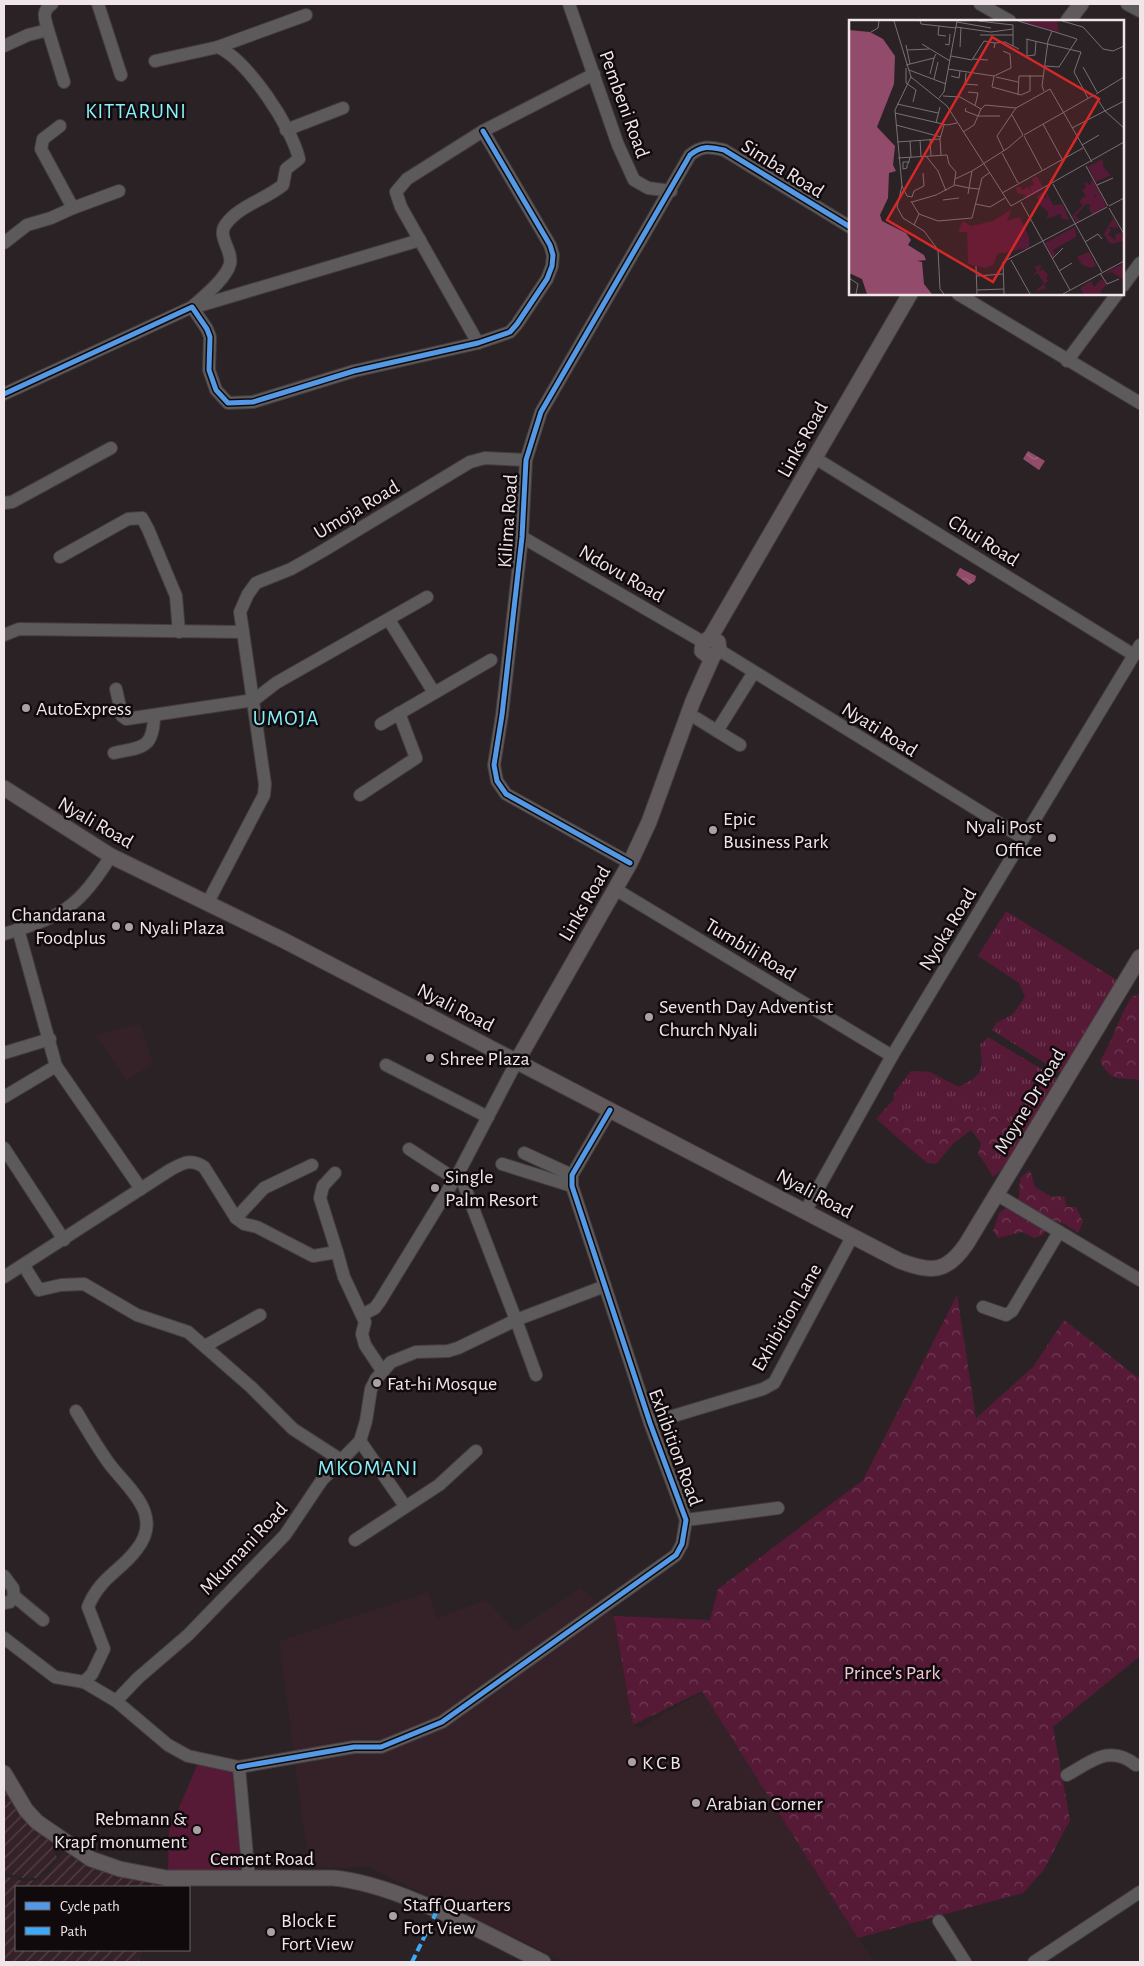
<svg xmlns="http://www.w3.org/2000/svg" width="1144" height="1966" viewBox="0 0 1144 1966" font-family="'Alegreya Sans',sans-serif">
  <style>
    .built { fill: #352229 }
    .industrial { fill: url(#industrial-furrows) }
    .grass { fill: url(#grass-tufts) }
    .forest { fill: url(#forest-crowns) }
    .park { fill: #561a37 }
    .water { fill: url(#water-waves) }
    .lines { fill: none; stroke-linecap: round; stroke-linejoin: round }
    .minor-casing { stroke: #453e40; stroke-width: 14 }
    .major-casing { stroke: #453e40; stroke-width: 17 }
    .minor { stroke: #5d5a5b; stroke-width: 12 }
    .major { stroke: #605a5c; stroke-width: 15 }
    .quiet { stroke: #3fa9f5; stroke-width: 4; stroke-dasharray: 8 4; stroke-linecap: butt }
    .cycleway-casing { stroke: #110a0d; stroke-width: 8 }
    .cycleway { stroke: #5399e6; stroke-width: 5 }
    .poi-dot { fill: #aba1a4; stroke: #110a0d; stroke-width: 2 }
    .labels { text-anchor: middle; stroke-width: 5; stroke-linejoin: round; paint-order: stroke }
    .street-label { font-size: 20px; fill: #f0e5e9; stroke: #110a0d }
    .poi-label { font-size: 20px; fill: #f0e5e9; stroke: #110a0d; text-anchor: start }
    .park-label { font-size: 20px; fill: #f3c6d7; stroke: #110a0d }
    .neighbourhood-label { font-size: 21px; letter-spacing: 1px; fill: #86f1fc; stroke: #110a0d }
    .quarter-label { font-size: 22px; letter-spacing: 1px; fill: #86f1fc; stroke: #110a0d }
    .inset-road { fill: none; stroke: #797073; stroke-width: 1 }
    .view { fill: #d62828; fill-opacity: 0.15; stroke: #d62828; stroke-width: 2.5 }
    .inset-edge { fill: none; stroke: #f0e5e9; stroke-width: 2.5 }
  </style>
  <defs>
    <pattern id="industrial-furrows" width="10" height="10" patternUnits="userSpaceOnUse" patternTransform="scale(1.25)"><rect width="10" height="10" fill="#352229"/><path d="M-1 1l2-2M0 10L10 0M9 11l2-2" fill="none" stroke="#534248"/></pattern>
    <pattern id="grass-tufts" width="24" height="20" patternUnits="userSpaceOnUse" patternTransform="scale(1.25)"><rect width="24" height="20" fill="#561a37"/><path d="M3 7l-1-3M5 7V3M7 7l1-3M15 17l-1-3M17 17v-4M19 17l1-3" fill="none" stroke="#6f3b54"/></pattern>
    <pattern id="forest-crowns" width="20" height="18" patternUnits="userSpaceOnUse" patternTransform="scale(1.25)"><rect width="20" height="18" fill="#561a37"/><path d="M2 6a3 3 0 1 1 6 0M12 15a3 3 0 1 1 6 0" fill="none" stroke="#6f3b54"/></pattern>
    <pattern id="water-waves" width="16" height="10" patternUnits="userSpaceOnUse" patternTransform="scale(1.25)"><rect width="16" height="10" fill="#924b6a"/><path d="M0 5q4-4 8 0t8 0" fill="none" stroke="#a2657f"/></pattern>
  </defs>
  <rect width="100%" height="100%" fill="#2a2225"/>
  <g class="built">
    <path d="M134,1025H140L153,1064L127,1080L95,1035Z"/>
    <path d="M581,1588L614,1616L633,1725L640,1728L702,1691L874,1962H565L368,1867L309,1868L279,1641L428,1592L437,1618L486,1600L515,1631Z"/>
  </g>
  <g class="industrial">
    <path d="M4,1783L51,1841L57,1858L37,1878H23L4,1872Z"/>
    <path d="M66,1849L156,1883L155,1887H16V1950H142L139,1962H4V1876L23,1881L39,1880L49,1872Z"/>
  </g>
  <g class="grass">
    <path d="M1006,911L1120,982L1062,1074L992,1030L996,1023L1013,1014L1025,997L1019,983L978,956Z"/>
    <path d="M988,1037L1058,1079L1006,1166L993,1177L984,1162L1008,1145L999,1118L928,1140L911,1115L893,1100L895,1092L911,1071L930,1072L959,1087C982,1075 984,1071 980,1045Z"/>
  </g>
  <g class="forest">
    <path d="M1140,995V1080C1119,1077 1111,1083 1100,1061C1113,1040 1119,1017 1132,996Z"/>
    <path d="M893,1100L911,1115L929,1139L949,1133L957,1113L983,1107L1010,1129L1008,1145L984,1162L978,1154L981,1143L971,1130L954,1143L936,1164L927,1163L876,1119Z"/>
    <path d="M1030,1170L1035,1187L1052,1197L1064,1196L1067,1207H1076L1083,1222L1078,1233L1065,1224L1054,1221L1043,1235L1034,1238L1022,1232L998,1238L993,1231L999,1213L1019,1198L1020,1178Z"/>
    <path d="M957,1295L976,1418L1033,1367L1064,1320L1140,1379V1656L1053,1727L1070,1820L1043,1871L1023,1893L858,1938L702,1691L633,1725L614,1616L710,1620L718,1589L863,1480Z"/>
  </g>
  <path class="park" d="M198,1763L239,1767L247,1878L168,1874L169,1831Z"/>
  <g class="water">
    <path d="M1028,451L1045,461L1039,470L1023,459Z"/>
    <path d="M960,568L976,576L975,581L969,585L956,575Z"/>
  </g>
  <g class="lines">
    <defs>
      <g id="minor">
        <path d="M98,4L121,75"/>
        <path d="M569,4L618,145L634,180L648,188L671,191"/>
        <path d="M980,4L1010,21"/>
        <path d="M1127,4L1140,11"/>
        <path d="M48,30C45,19 41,11 52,4"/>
        <path d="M4,46L28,35L48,30L64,82"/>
        <path d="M218,47L306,15"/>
        <path d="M155,61L218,47C248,61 292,127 299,159L286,169L283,185C266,199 239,206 226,224C216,236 233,250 230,264C226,279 203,297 192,307"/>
        <path d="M60,126L43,139L41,149L73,208L119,191"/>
        <path d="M286,130L343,108"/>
        <path d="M4,243L27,225L51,218L73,208"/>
        <path d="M1123,286L1140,263"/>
        <path d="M958,294L1140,403"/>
        <path d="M195,307L420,240"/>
        <path d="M478,343L401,207L396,192L407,179L483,131L594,74"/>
        <path d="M1067,361L1117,294"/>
        <path d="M4,394L192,307L207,329L210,337L209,370L216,390L228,403L253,402L354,371L478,343L510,332L517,324L547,279L552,266L553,255L550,245L483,131"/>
        <path d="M815,458L1134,655"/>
        <path d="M4,503L12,502L111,448"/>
        <path d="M522,537L703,642"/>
        <path d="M60,557L128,519L142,518L148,529L176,596L179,632"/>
        <path d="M389,620L433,691"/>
        <path d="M243,632L240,612L248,594L256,583L291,569L321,552L470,462L485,458L526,460"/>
        <path d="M4,635L19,629L243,632L265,784L264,795L207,904"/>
        <path d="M719,650L1023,838"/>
        <path d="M116,689L122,716L126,719L254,700L276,683L427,597"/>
        <path d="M696,718L717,731L754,672"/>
        <path d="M381,724L491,660"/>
        <path d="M717,731L740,745"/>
        <path d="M114,753C142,747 153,749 154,717"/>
        <path d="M360,795L416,758L399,713"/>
        <path d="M630,863L506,794L497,781L494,765L502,715L522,537L526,460L541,412L690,155C702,145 709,147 724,150L850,227"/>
        <path d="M615,889L892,1056"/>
        <path d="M18,929L56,1066L141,1189"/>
        <path d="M4,934C63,916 77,909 111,856"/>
        <path d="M4,1053L50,1039"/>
        <path d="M517,1061L459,1172L516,1320L605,1286"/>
        <path d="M386,1065L488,1117"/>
        <path d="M4,1097L56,1066"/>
        <path d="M4,1148L64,1240"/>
        <path d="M409,1149L455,1179"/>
        <path d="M524,1153L572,1175"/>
        <path d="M502,1164L572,1186"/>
        <path d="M335,1173L323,1186L320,1198L337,1252"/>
        <path d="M996,1194L1140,1280"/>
        <path d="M806,1210L892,1056L1140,645"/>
        <path d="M236,1218L264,1188L312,1165"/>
        <path d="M24,1266L39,1290L61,1285L84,1284L137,1315L188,1332L251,1387L293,1429L341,1460"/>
        <path d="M4,1277L170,1170C183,1163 191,1158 204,1167L236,1218L244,1224L257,1227L313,1256L337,1252L344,1277L365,1322L362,1334L365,1345L383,1372"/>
        <path d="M983,1307L1006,1315L1012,1311L1059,1232"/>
        <path d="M362,1315L375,1308L380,1301L459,1172"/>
        <path d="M205,1346L260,1315"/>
        <path d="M650,1423L763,1389L774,1383L853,1235"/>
        <path d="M360,1441L405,1506"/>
        <path d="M686,1520L778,1508"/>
        <path d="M355,1540L439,1485L476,1451"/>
        <path d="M4,1576L13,1588L14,1596L10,1602L4,1603"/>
        <path d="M14,1596L43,1620"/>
        <path d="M4,1638L55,1677L84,1682L92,1674L104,1649L88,1607C100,1577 120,1572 137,1549C163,1516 131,1491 111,1466C98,1449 87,1429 76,1411"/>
        <path d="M84,1682L116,1701L168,1745L188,1756L239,1767L249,1878"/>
        <path d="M116,1701L138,1678L188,1635L285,1535L322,1480L360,1441L366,1421L371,1389L376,1379L391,1362L416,1352L448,1351L458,1348L516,1320L536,1375"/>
        <path d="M239,1767L354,1747H381L442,1722L676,1555L682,1544L686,1520L650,1423L572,1186V1175L610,1110"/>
        <path d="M1067,1775C1092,1761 1110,1744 1136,1765"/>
        <path d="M939,1921L965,1962"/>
        <path d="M1034,1962L1140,1892"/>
      </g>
      <g id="major">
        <path d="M1068,21L1081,4"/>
        <path d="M710,638L910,294"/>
        <path d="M4,788L111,856L283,940L900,1261C932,1273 947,1273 967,1243L1140,957"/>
        <path d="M517,1061L630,863L649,822L693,701L713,656L719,650L718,642L710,638L703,642L702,651L707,655L713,656"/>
        <path d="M4,1773L26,1810L37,1822L91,1859L120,1869L167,1878H333C399,1884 483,1933 543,1962"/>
      </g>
    </defs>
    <use href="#minor" class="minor-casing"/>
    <use href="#major" class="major-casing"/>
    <use href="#minor" class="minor"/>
    <use href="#major" class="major"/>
    <path class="quiet" d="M412,1962L437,1911"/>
    <defs>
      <g id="cycleway">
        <path d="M4,394L192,307L207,329L210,337L209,370L216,390L228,403L253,402L354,371L478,343L510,332L517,324L547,279L552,266L553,255L550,245L483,131"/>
        <path d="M630,863L506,794L497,781L494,765L502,715L522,537L526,460L541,412L690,155C702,145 709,147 724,150L850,227"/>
        <path d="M239,1767L354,1747H381L442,1722L676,1555L682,1544L686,1520L650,1423L572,1186V1175L610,1110"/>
      </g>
    </defs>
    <use href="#cycleway" class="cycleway-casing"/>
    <use href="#cycleway" class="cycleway"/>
  </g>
  <g class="poi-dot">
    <circle cx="26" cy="708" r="5"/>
    <circle cx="713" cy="830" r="5"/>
    <circle cx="1052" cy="838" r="5"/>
    <circle cx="116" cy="926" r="5"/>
    <circle cx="129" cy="927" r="5"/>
    <circle cx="649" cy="1017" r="5"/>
    <circle cx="430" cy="1058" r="5"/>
    <circle cx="435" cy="1188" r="5"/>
    <circle cx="377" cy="1383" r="5"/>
    <circle cx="632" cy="1762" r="5"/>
    <circle cx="696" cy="1803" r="5"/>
    <circle cx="197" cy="1830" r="5"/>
    <circle cx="393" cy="1916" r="5"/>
    <circle cx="271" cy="1932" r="5"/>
  </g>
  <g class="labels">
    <g class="street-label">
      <text transform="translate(625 104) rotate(70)" y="7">Pembeni Road</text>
      <text transform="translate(783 168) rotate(32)" y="7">Simba Road</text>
      <text transform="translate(802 439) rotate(-61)" y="7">Links Road</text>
      <text transform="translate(356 509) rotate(-31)" y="7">Umoja Road</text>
      <text transform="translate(507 521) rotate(-86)" y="7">Kilima Road</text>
      <text transform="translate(984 540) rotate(32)" y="7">Chui Road</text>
      <text transform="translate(622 573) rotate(30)" y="7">Ndovu Road</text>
      <text transform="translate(880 729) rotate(32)" y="7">Nyati Road</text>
      <text transform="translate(96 822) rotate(30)" y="7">Nyali Road</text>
      <text transform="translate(584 903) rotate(-60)" y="7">Links Road</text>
      <text transform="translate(947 929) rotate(-59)" y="7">Nyoka Road</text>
      <text transform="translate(751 949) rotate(31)" y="7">Tumbili Road</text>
      <text transform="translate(456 1007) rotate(27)" y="7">Nyali Road</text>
      <text transform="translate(1029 1101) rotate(-59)" y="7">Moyne Dr Road</text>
      <text transform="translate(815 1193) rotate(28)" y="7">Nyali Road</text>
      <text transform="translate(786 1317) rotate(-60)" y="7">Exhibition Lane</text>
      <text transform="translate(676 1447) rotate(70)" y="7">Exhibition Road</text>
      <text transform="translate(243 1548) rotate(-47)" y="7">Mkumani Road</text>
      <text x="262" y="1865">Cement Road</text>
    </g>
    <g class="poi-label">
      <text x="36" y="715">AutoExpress</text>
      <text x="723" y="825">Epic<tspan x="723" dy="23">Business Park</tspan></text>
      <text x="1042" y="833" text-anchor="end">Nyali Post<tspan x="1042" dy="23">Office</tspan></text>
      <text x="106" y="921" text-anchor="end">Chandarana<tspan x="106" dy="23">Foodplus</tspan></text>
      <text x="139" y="934">Nyali Plaza</text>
      <text x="659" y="1013">Seventh Day Adventist<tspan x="659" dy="23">Church Nyali</tspan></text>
      <text x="440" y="1065">Shree Plaza</text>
      <text x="445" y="1183">Single<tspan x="445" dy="23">Palm Resort</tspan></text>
      <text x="387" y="1390">Fat-hi Mosque</text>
      <text x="642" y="1769">K C B</text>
      <text x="706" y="1810">Arabian Corner</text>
      <text x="187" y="1825" text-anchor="end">Rebmann &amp;<tspan x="187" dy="23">Krapf monument</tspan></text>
      <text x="403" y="1911">Staff Quarters<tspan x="403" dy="23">Fort View</tspan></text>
      <text x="281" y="1927">Block E<tspan x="281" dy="23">Fort View</tspan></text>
    </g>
    <g class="park-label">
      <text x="892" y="1679">Prince's Park</text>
    </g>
    <g class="neighbourhood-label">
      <text x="136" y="118">KITTARUNI</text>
      <text x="286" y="725">UMOJA</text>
    </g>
    <g class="quarter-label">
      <text x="368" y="1475">MKOMANI</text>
    </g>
  </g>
  <g transform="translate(849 20)">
    <rect width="275" height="275" fill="#2a2225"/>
    <path d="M170,1H208L210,12ZM253,139L255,148L262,155L247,162L239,147ZM188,156L195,169L177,179L176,175L168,173L167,168L170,166L174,170L179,167L183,173L180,166L185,165L183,159ZM248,174L253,177L257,186L243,195L240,188ZM226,207L227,217L204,230L206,234L204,238L196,223ZM240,232L247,245L243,248L233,245L228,237Z" fill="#561a37"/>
    <path d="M243,159L253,177L246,175L243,185L237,184L226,196L231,200L228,203L223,196L234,185L230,182L233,178L237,176L233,170L237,168L235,162L241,165ZM195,171L194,177L197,178L198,173L204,185L214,184L220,200L213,199L212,194L197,199L200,193L191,185L188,176ZM163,189L158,201L171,197L180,217V228L148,234L145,244L137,248L119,244L118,212H109L114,201L122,206L144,201ZM264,198L270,208L260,207L262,211L259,215L267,220L266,215L272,212L275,221L261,224L255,214ZM275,243V266L273,259L263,252L253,255ZM193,245L190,252L194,249L199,255L197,260L202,259L195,264L197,269L186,271L195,264L189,253L183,256L188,251L185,247ZM253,259L258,265L252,270V274H235L231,268L242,261L245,267Z" fill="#561a37"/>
    <path d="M0,10L21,12L34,19L46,36L45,64L28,107L46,126L44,145L47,151L40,153L39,178L31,195L33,201L57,213L62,220L59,225L75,235L77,240L68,241L73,242L75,264L83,274H18L13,259L0,253Z" fill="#924b6a"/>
    <path class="inset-road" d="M45,1L62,57L98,86L162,186L275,122M71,1L72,4L107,8M129,1L164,5V26M169,1L203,11M213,1L234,7L254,29L264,31L275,26M108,2L142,8M90,6L89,15L97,16M107,7L142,12L164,9M22,12L29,8L30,1M131,15H164M177,19L232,32L225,52L239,78M178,19V36L186,35L187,21M146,23L156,22L170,29M73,24L101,41M96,24L100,25L101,14M57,25L61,44M111,27L112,7M58,30L80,29M102,36L123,40L135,21L146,23L145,28M124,39L139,40M57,45L85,38L87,34M234,47L248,72M57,48V63L67,70L64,82M99,49L145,56L143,67L172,75L181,71V55M60,50L97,64M117,53L116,64L129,65M81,54L85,38M102,56L110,58L111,51M145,56L162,48L161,34L154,31M62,57L46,90L53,166L48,187L54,198L75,211L89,230L91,269L95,274M147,57L169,62M85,59L89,42M195,71L193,66L199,21L203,11L228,19L210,47L196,46M119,72L129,73L126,86M247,74L275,57M169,75L170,56H194M246,75L256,91L275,108M94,76L111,77L132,89L125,105L114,112M90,78L95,72L108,1M48,84L89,93M117,88L116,91L129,96H151M132,89L136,85L167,88M46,93L98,105L108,103M163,95L174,115M87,103L91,87M194,104L213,139M47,105L92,117M223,108L275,81M175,115L245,75M175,116L193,150M81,119L82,136M71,120L72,136M61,121L62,137M48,122L91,119M233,125L250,115M155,131L148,116L167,88L201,69L243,142M153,133L169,163M92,135L91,119L95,105M77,136L89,151L97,171M49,138L98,135L100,144L107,152L105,165M60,142H54V149L58,148V145L60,142V141L61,137M134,144L159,128L174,115M237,146L259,186M106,159L123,151M204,164L253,252M248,165L264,158M53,166L58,176L63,177L65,171L75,166L74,153M130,169L120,168L123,151L134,144M153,173L234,128M94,180L110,178M62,181L70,194L65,205M63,182L87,175L106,165L120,168L119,174M172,182L221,270M127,184L141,187L156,178M260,186L275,178M260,188L275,214M70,194L89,201L123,198L133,158L140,153M236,222L249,214L253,219M203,239L214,228M162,240L181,274M127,246L128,274M210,251L223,243M251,253L258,264L270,259M128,256L154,254M0,258L9,264L7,274M128,270L155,269M155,274L154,242L258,187M214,274L275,241"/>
    <path class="view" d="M143,17L250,79L144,262L38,200Z"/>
    <rect width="275" height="275" class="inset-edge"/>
  </g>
  <rect width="1144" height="1966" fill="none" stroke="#f0e5e9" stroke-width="10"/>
  <rect x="15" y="1886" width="175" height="65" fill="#110a0d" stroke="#6a6265"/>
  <rect x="25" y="1902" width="25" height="8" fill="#5399e6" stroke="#6a6265"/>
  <text x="60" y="1911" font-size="15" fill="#f0e5e9">Cycle path</text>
  <rect x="25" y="1927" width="25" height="8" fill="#3fa9f5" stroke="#6a6265"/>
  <text x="60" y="1936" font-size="15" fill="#f0e5e9">Path</text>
</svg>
